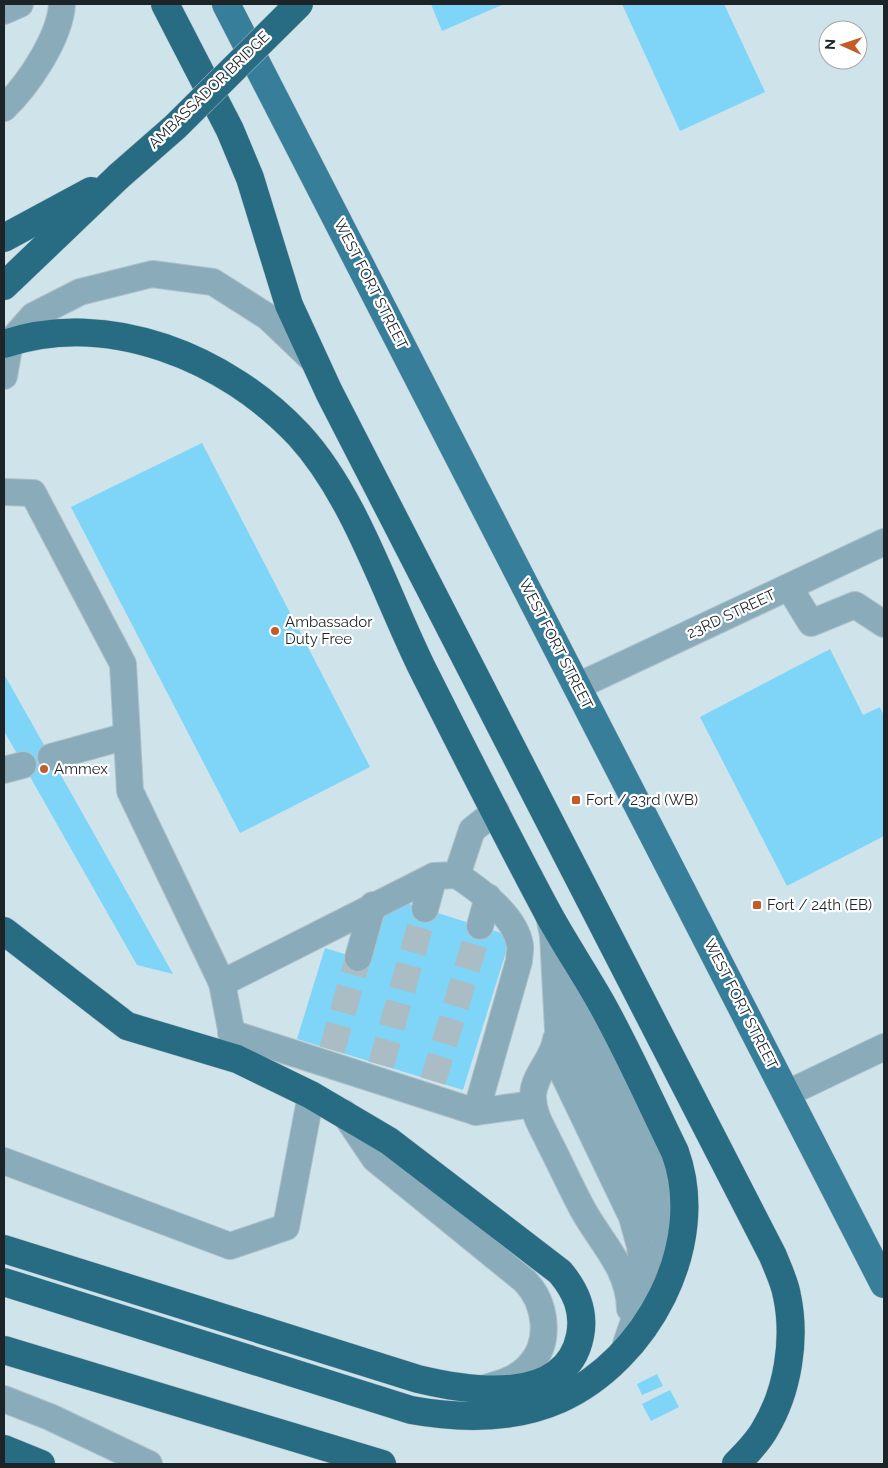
<svg xmlns="http://www.w3.org/2000/svg" width="888" height="1468" viewBox="0 0 888 1468" font-family="Raleway,sans-serif">
  <style>
    .building { fill: #7ed5f7 }
    .lines { fill: none; stroke-linecap: round; stroke-linejoin: round }
    .minor-tunnel { stroke: #abbdc4; stroke-width: 26; stroke-dasharray: 26 13; stroke-linecap: butt }
    .minor-casing { stroke: #afc1c8; stroke-width: 28 }
    .major-casing { stroke: #afc1c8; stroke-width: 29 }
    .highway-casing { stroke: #afc1c8; stroke-width: 29 }
    .minor { stroke: #89abba; stroke-width: 26 }
    .major { stroke: #367e99; stroke-width: 28 }
    .highway { stroke: #286c84; stroke-width: 28 }
    .highway-bridge-casing { stroke: #afc1c8; stroke-width: 29; stroke-linecap: butt }
    .highway-bridge { stroke: #286c84; stroke-width: 28 }
    .poi-dot { fill: #c25d29; stroke: #fff; stroke-width: 2 }
    .labels { text-anchor: middle; stroke-width: 4.5; stroke-linejoin: round; paint-order: stroke }
    .street-label { font-size: 15px; fill: #1d2427; stroke: #fff }
    .poi-label { font-size: 15px; fill: #1d2427; stroke: #fff; text-anchor: start }
  </style>
  <rect width="100%" height="100%" fill="#cfe3eb"/>
  <g class="building">
    <path d="M431,4H504L442,31Z"/>
    <path d="M622,4H724L765,92L680,131Z"/>
    <path d="M202,443L370,767L240,833L71,507Z"/>
    <path d="M830,649L863,715L880,707L884,716V836L787,886L700,717Z"/>
    <path d="M4,674L173,974L137,965L4,731Z"/>
    <path d="M390,898L511,936L463,1090L297,1039L325,948L370,962Z"/>
    <path d="M657,1374L663,1386L642,1395L637,1384Z"/>
    <path d="M670,1390L679,1407L651,1421L642,1404Z"/>
  </g>
  <g class="lines">
    <g class="minor-tunnel">
      <path d="M332,1050L358,958"/>
      <path d="M381,1065L425,909"/>
      <path d="M433,1081L480,926"/>
    </g>
    <defs>
      <g id="minor">
        <path d="M4,11L20,4"/>
        <path d="M4,108C28,85 60,38 62,4"/>
        <path d="M4,376L10,342L33,316L80,292L152,274L213,282L268,317L314,361"/>
        <path d="M4,492L33,493L123,664L130,791L222,983"/>
        <path d="M789,587L811,623L855,605L884,624"/>
        <path d="M578,686L884,542"/>
        <path d="M51,757L127,736"/>
        <path d="M4,770L23,765"/>
        <path d="M425,909L434,876"/>
        <path d="M549,916L553,935L560,1067L632,1217L640,1246L642,1266L640,1303L626,1344"/>
        <path d="M480,926L488,897"/>
        <path d="M358,958L373,905"/>
        <path d="M559,967L661,1176C670,1209 667,1240 662,1274"/>
        <path d="M561,1022L656,1213L659,1230"/>
        <path d="M231,1033L476,1112L519,961C519,956 521,949 520,945C515,915 479,890 457,875"/>
        <path d="M556,1039C553,1060 534,1074 533,1095C532,1112 542,1127 549,1142C561,1165 571,1188 583,1210C602,1244 629,1268 630,1309"/>
        <path d="M235,1050L222,983L434,876L457,875L472,830L496,811"/>
        <path d="M786,1094L884,1047"/>
        <path d="M476,1112L533,1104"/>
        <path d="M344,1113L375,1159L525,1281C546,1303 552,1342 529,1366C518,1378 503,1383 488,1387"/>
        <path d="M4,1161L230,1246L286,1227L311,1095"/>
        <path d="M4,1399L50,1417L149,1464"/>
      </g>
      <path id="major" d="M226,4L884,1284"/>
      <g id="highway">
        <path d="M165,4L230,130L250,178L289,305L329,392L773,1256C778,1269 785,1283 787,1296C796,1339 788,1391 765,1429C758,1442 746,1454 736,1464"/>
        <path d="M4,238L91,191"/>
        <path d="M4,286L119,176"/>
        <path d="M4,344C108,309 227,358 299,435C356,497 386,596 424,672C465,753 506,835 549,915C565,944 583,971 599,999C627,1048 650,1101 675,1152C709,1245 646,1360 560,1399C513,1420 461,1419 411,1410L4,1282"/>
        <path d="M4,931L127,1026L237,1059L311,1095L389,1141L560,1272C576,1291 585,1311 580,1336C566,1407 468,1391 418,1379L4,1249"/>
        <path d="M4,1350L382,1464"/>
        <path d="M4,1449L41,1464"/>
      </g>
    </defs>
    <use href="#minor" class="minor-casing"/>
    <use href="#major" class="major-casing"/>
    <use href="#highway" class="highway-casing"/>
    <use href="#minor" class="minor"/>
    <use href="#major" class="major"/>
    <use href="#highway" class="highway"/>
    <defs>
      <path id="highway-bridge" d="M119,176L175,127L299,4"/>
    </defs>
    <use href="#highway-bridge" class="highway-bridge-casing"/>
    <use href="#highway-bridge" class="highway-bridge"/>
  </g>
  <g class="poi-dot">
    <circle cx="275" cy="631" r="5"/>
    <circle cx="44" cy="769" r="5"/>
    <rect x="571" y="795" width="10" height="10" rx="2.5"/>
    <rect x="752" y="900" width="10" height="10" rx="2.5"/>
  </g>
  <g class="labels">
    <g class="street-label">
      <text transform="translate(209 90) rotate(-44)" y="5">AMBASSADOR BRIDGE</text>
      <text transform="translate(371 284) rotate(63)" y="5">WEST FORT STREET</text>
      <text transform="translate(731 614) rotate(-25)" y="5">23RD STREET</text>
      <text transform="translate(556 644) rotate(63)" y="5">WEST FORT STREET</text>
      <text transform="translate(741 1004) rotate(63)" y="5">WEST FORT STREET</text>
    </g>
    <g class="poi-label">
      <text x="285" y="627">Ambassador<tspan x="285" dy="17">Duty Free</tspan></text>
      <text x="54" y="774">Ammex</text>
      <text x="586" y="805">Fort / 23rd (WB)</text>
      <text x="767" y="910">Fort / 24th (EB)</text>
    </g>
  </g>
  <rect width="888" height="1468" fill="none" stroke="#1d2427" stroke-width="10"/>
  <g transform="translate(843 45) rotate(273)"><circle r="24" fill="#ffffff" stroke="#a5a7a9"/>
  <path d="M0-4L9 19L0 12L-9 19Z" fill="#c25d29"/>
  <text y="-8" font-size="14" font-weight="bold" text-anchor="middle" fill="#1d2427">N</text>
  </g>
</svg>
